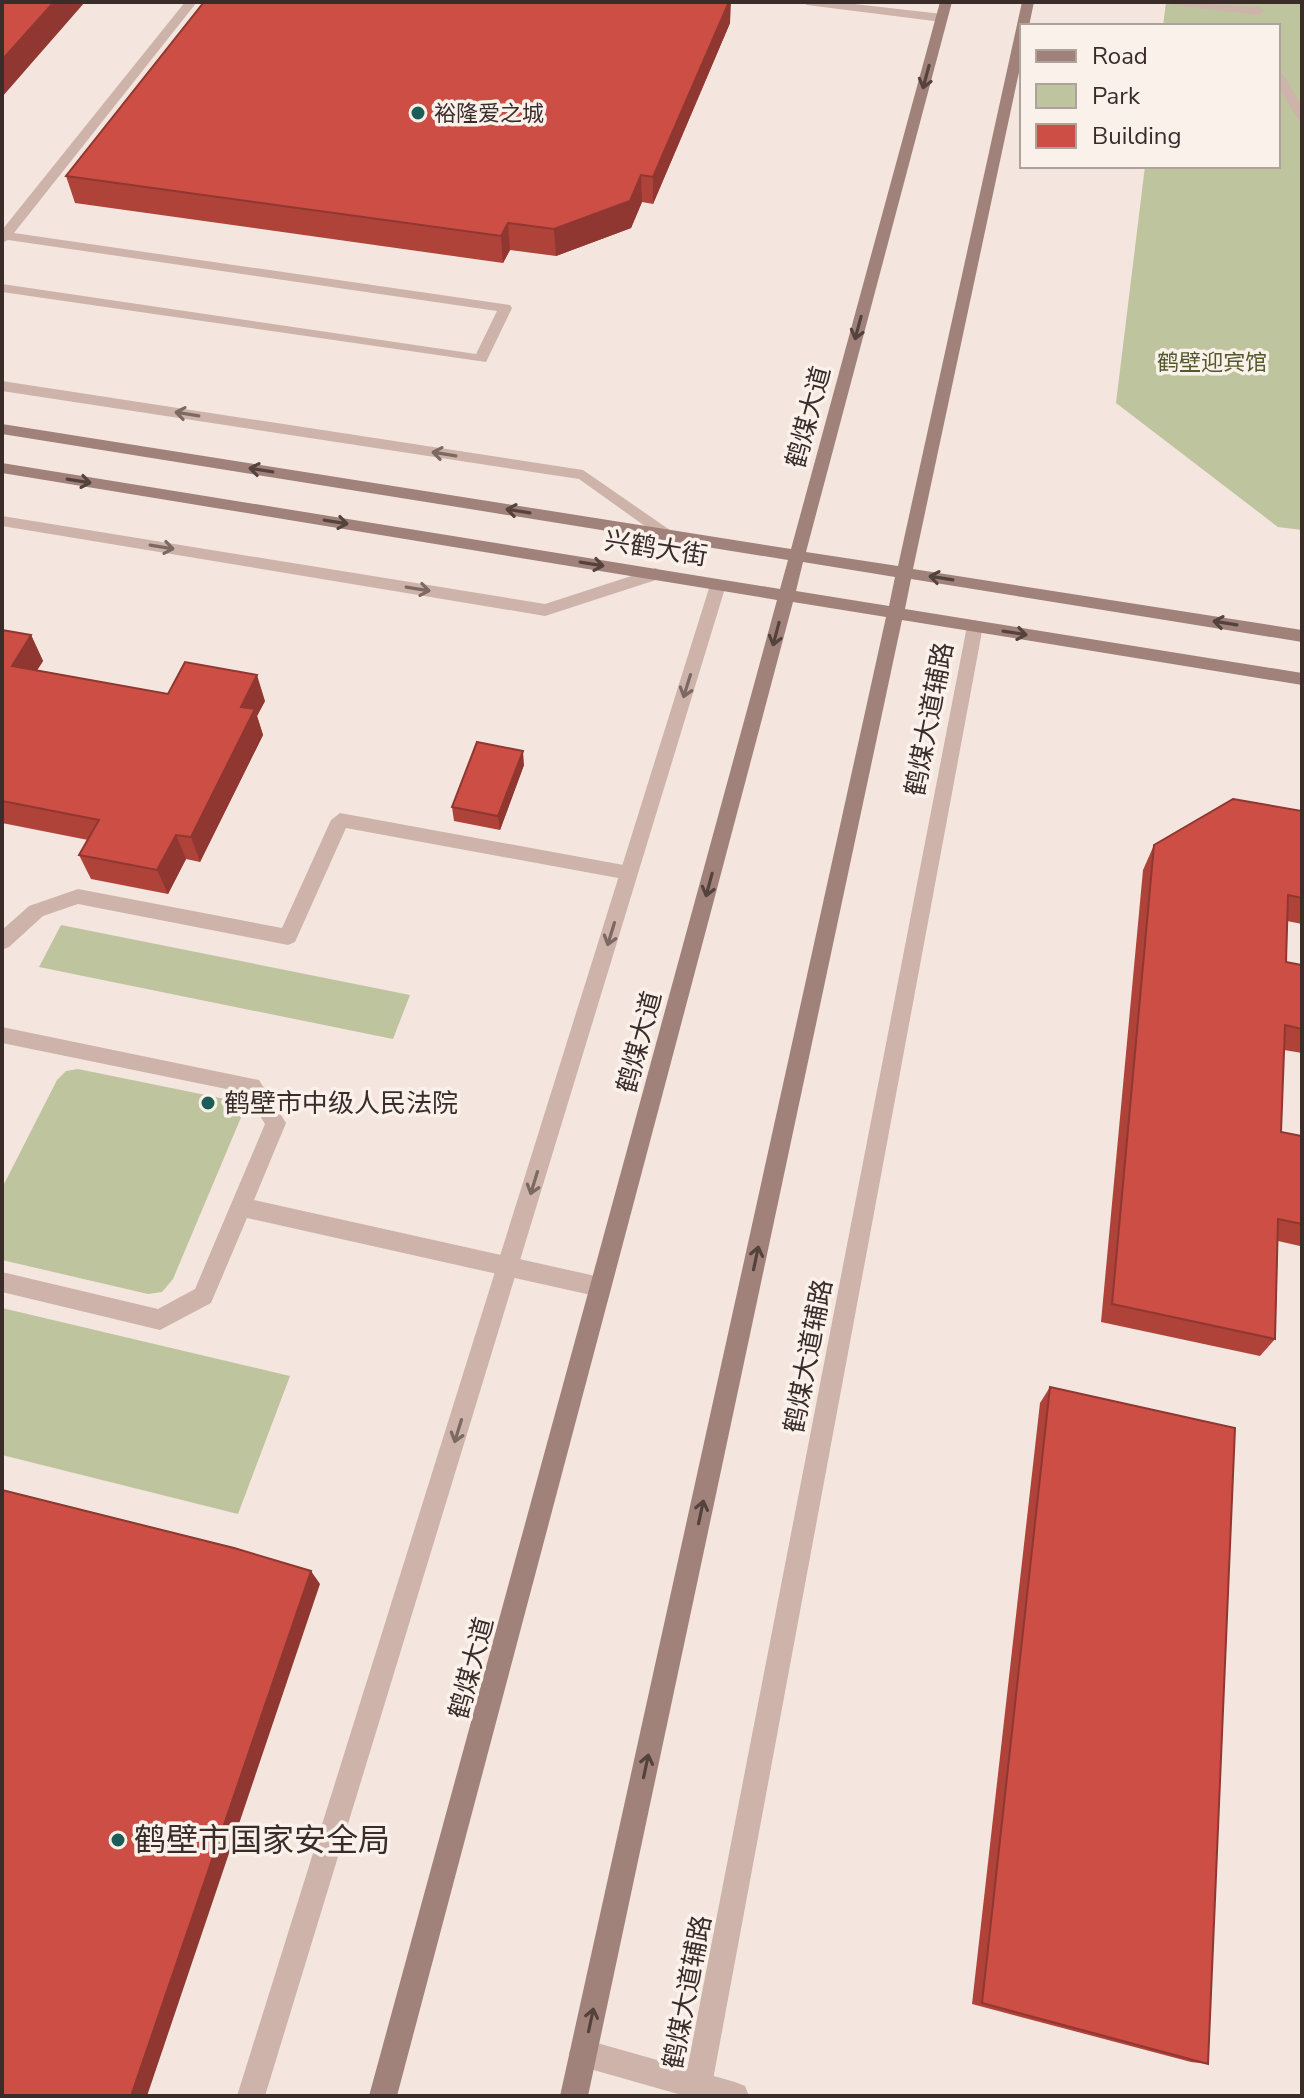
<svg xmlns="http://www.w3.org/2000/svg" width="1304" height="2098" viewBox="0 0 1304 2098" font-family="'Nunito Sans','Noto Sans SC',sans-serif">
  <style>
    .green { fill: #bec49d }
    .lines { fill: none; stroke-linecap: round; stroke-linejoin: round }
    .lane { fill: #cdb3a9; fill-rule: evenodd }
    .street { fill: #cdb3a9; fill-rule: evenodd }
    .secondary { fill: #a1827a; fill-rule: evenodd }
    .wall { fill: #af433a }
    .shaded-wall { fill: #8f3730 }
    .building { fill: #cc4e44; stroke: #8f3730; stroke-width: 2 }
    .oneway { stroke: #54423d }
    .oneway2 { stroke: #7c6963 }
    .poi-dot { fill: #1c5e57; stroke: #fbf1eb; stroke-width: 3 }
    .labels { text-anchor: middle; stroke-width: 7; stroke-linejoin: round; paint-order: stroke }
    .far-poi-label { font-size: 22px; fill: #3a2c29; stroke: #fbf1eb; text-anchor: start }
    .far-park-label { font-size: 22px; fill: #515a2c; stroke: #fbf1eb }
    .street-label { font-size: 26px; fill: #3a2c29; stroke: #fbf1eb }
    .poi-label { font-size: 26px; fill: #3a2c29; stroke: #fbf1eb; text-anchor: start }
    .near-poi-label { font-size: 32px; fill: #3a2c29; stroke: #fbf1eb; text-anchor: start }
  </style>
  <rect width="100%" height="100%" fill="#f4e6de"/>
  <g class="green">
    <path d="M1166,2H1302V530L1278,527L1116,403L1145,166H1278V26H1163Z"/>
    <path d="M61,925L410,995L393,1039L39,967Z"/>
    <path d="M78,1069L235,1101L245,1108L173,1279L162,1292L148,1294L2,1260V1188L57,1080L66,1071Z"/>
    <path d="M2,1308L290,1376L238,1514L2,1455Z"/>
  </g>
  <g class="lines">
    <g class="lane">
      <path d="M185,2H197L14,233L510,305L512,308L486,362L2,292V284L476,354L497,311L8,240L2,243V230Z"/>
      <path d="M801,2H837L942,14L948,18L942,22L807,5Z"/>
      <path d="M1169,2L1259,7L1265,11L1259,15L1175,5Z"/>
      <path d="M1278,72L1282,73L1302,106V120L1298,119L1278,86Z"/>
      <path d="M340,813L629,866L638,873L629,880L346,828L295,942L288,945L78,904L43,916L9,947L2,950V930L29,906L78,889L282,928L331,820Z"/>
      <path d="M2,1027L259,1080L286,1123L254,1200L600,1277L608,1280L611,1287L608,1294L600,1297L247,1218L211,1303L160,1330L2,1292V1272L158,1309L195,1289L265,1124L246,1093L2,1043Z"/>
      <path d="M583,2039L735,2082L745,2086L749,2096H685L583,2067L573,2063L569,2053L573,2043Z"/>
    </g>
    <g class="street">
      <path d="M2,381L583,470L677,535L669,540L663,539L579,479L2,391Z"/>
      <path d="M2,516L545,604L656,568L664,574L662,578L545,616L2,526Z"/>
      <path d="M718,579L726,585L265,2096H237L710,585Z"/>
      <path d="M975,620L983,626L710,2096H682L967,626Z"/>
    </g>
    <path class="secondary" d="M940,2H952L806,552L898,566L1022,2H1034L1029,26H1022V58L913,569L1302,630V642L911,579L905,609L1302,673V685L902,620L588,2096H560L886,617L793,602L397,2096H369L777,600L2,473V463L780,589L788,560L2,434V424L791,549ZM803,562L895,577L889,606L796,591Z"/>
  </g>
  <g class="wall">
    <path d="M730,23L653,204L642,202L631,228L556,256L510,250L503,263L75,203L66,176Z"/>
    <path d="M2,630L31,635L43,661L37,670L168,694L265,701L257,716L263,735L200,862L186,859L168,894L91,879L79,855L88,840L2,823Z"/>
    <path d="M524,765L500,830L454,821L452,807Z"/>
    <path d="M1302,811V924L1287,921L1286,962L1302,965V1053L1284,1050L1281,1132L1302,1136V1244L1300,1246L1278,1241L1275,1339L1260,1356L1101,1322L1143,870L1154,845Z"/>
    <path d="M1050,1387L1208,2064L1191,2062L972,2004L1040,1403Z"/>
  </g>
  <g class="shaded-wall">
    <path d="M54,2H85L2,97V60Z"/>
    <path d="M729,2H731L730,23L653,204V177Z"/>
    <path d="M641,175L642,202L631,228L556,256L554,229Z"/>
    <path d="M508,223L510,250L503,263L501,236Z"/>
    <path d="M31,635L43,661L24,691L12,666Z"/>
    <path d="M257,675L265,701L257,716L263,735L200,862L191,837L241,707Z"/>
    <path d="M523,751L524,765L500,830L498,816Z"/>
    <path d="M176,835L186,859L168,894L157,870Z"/>
    <path d="M311,1571L320,1584L147,2096H131Z"/>
  </g>
  <g class="building">
    <path d="M2,2H54L2,60Z"/>
    <path d="M204,2H729L653,177L641,175L630,201L554,229L508,223L501,236L66,176Z"/>
    <path d="M2,630L31,635L12,666L168,694L185,662L257,675L241,707L255,709L191,837L176,835L157,870L79,855L99,820L2,801Z"/>
    <path d="M477,742L523,751L498,816L452,807Z"/>
    <path d="M1233,799L1302,811V898L1288,895L1286,962L1302,965V1029L1285,1025L1281,1132L1302,1136V1224L1278,1219L1275,1339L1112,1304L1154,845Z"/>
    <path d="M1050,1387L1235,1428L1208,2064L982,2003Z"/>
    <path d="M2,1490L234,1548L311,1571L131,2096H2Z"/>
  </g>
  <defs><path id="oneway-shaft" d="M-6 0H5M1.5-3L5.5 0L1.5 3" fill="none" stroke-width="1.6" stroke-linecap="round" stroke-linejoin="round" transform="scale(2)"/></defs>
  <g class="oneway">
    <use href="#oneway-shaft" transform="translate(926 77) rotate(105)"/>
    <use href="#oneway-shaft" transform="translate(858 328) rotate(105)"/>
    <use href="#oneway-shaft" transform="translate(261 470) rotate(-171)"/>
    <use href="#oneway-shaft" transform="translate(79 481) rotate(9)"/>
    <use href="#oneway-shaft" transform="translate(518 511) rotate(-171)"/>
    <use href="#oneway-shaft" transform="translate(336 522) rotate(9)"/>
    <use href="#oneway-shaft" transform="translate(592 564) rotate(9)"/>
    <use href="#oneway-shaft" transform="translate(941 578) rotate(-171)"/>
    <use href="#oneway-shaft" transform="translate(1225 623) rotate(-171)"/>
    <use href="#oneway-shaft" transform="translate(1015 633) rotate(9)"/>
    <use href="#oneway-shaft" transform="translate(776 634) rotate(105)"/>
    <use href="#oneway-shaft" transform="translate(709 885) rotate(105)"/>
    <use href="#oneway-shaft" transform="translate(756 1258) rotate(-78)"/>
    <use href="#oneway-shaft" transform="translate(701 1512) rotate(-78)"/>
    <use href="#oneway-shaft" transform="translate(646 1766) rotate(-78)"/>
    <use href="#oneway-shaft" transform="translate(591 2020) rotate(-78)"/>
  </g>
  <g class="oneway2">
    <use href="#oneway-shaft" transform="translate(187 414) rotate(-171)"/>
    <use href="#oneway-shaft" transform="translate(444 454) rotate(-171)"/>
    <use href="#oneway-shaft" transform="translate(162 547) rotate(9)"/>
    <use href="#oneway-shaft" transform="translate(418 589) rotate(9)"/>
    <use href="#oneway-shaft" transform="translate(687 686) rotate(107)"/>
    <use href="#oneway-shaft" transform="translate(611 934) rotate(107)"/>
    <use href="#oneway-shaft" transform="translate(534 1183) rotate(107)"/>
    <use href="#oneway-shaft" transform="translate(458 1431) rotate(107)"/>
  </g>
  <g class="poi-dot">
    <circle cx="418" cy="113" r="8"/>
    <circle cx="208" cy="1103" r="8"/>
    <circle cx="118" cy="1840" r="8"/>
  </g>
  <g class="labels">
    <g class="far-poi-label">
      <text x="434" y="121">裕隆爱之城</text>
    </g>
    <g class="far-park-label">
      <text x="1212" y="370">鹤壁迎宾馆</text>
    </g>
    <g class="street-label">
      <text transform="translate(808 417) rotate(-75)" y="9">鹤煤大道</text>
      <text transform="translate(656 548) rotate(9)" y="9">兴鹤大街</text>
      <text transform="translate(929 719) rotate(-79)" y="9">鹤煤大道辅路</text>
      <text transform="translate(639 1042) rotate(-75)" y="9">鹤煤大道</text>
      <text transform="translate(808 1356) rotate(-79)" y="9">鹤煤大道辅路</text>
      <text transform="translate(471 1668) rotate(-75)" y="9">鹤煤大道</text>
      <text transform="translate(687 1992) rotate(-79)" y="9">鹤煤大道辅路</text>
    </g>
    <g class="poi-label">
      <text x="224" y="1112">鹤壁市中级人民法院</text>
    </g>
    <g class="near-poi-label">
      <text x="134" y="1851">鹤壁市国家安全局</text>
    </g>
  </g>
  <rect width="1304" height="2098" fill="none" stroke="#3a2c29" stroke-width="8"/>
  <rect x="1020" y="24" width="260" height="144" fill="#fbf1eb" stroke="#aea29d" stroke-width="2"/>
  <rect x="1036" y="50" width="40" height="12" fill="#a1827a" stroke="#aea29d" stroke-width="2"/>
  <text x="1092" y="64" font-size="24" fill="#3a2c29">Road</text>
  <rect x="1036" y="84" width="40" height="24" fill="#bec49d" stroke="#aea29d" stroke-width="2"/>
  <text x="1092" y="104" font-size="24" fill="#3a2c29">Park</text>
  <rect x="1036" y="124" width="40" height="24" fill="#cc4e44" stroke="#aea29d" stroke-width="2"/>
  <text x="1092" y="144" font-size="24" fill="#3a2c29">Building</text>
</svg>
